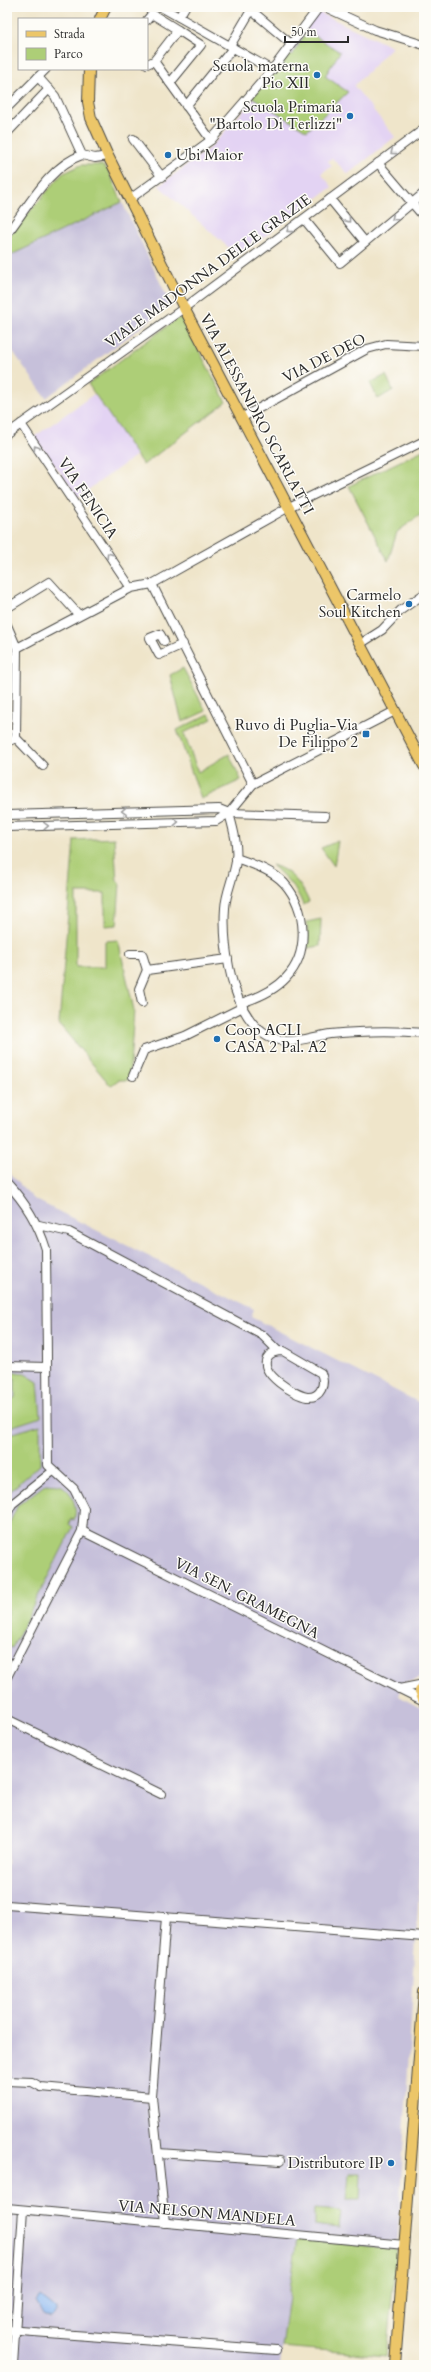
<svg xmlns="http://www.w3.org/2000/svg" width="431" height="2372" viewBox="0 0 431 2372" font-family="Cardo,serif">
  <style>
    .built { fill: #e3d3f3 }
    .industrial { fill: #c6c0da }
    .green { fill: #adce77; stroke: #6c7c51 }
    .water { fill: #85b4f0; stroke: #58708e }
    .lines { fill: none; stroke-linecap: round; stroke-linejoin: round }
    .minor-casing { stroke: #484743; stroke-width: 10 }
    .major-casing { stroke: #484743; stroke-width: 12 }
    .minor { stroke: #fff; stroke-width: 8 }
    .major { stroke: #ecc669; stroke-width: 10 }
    .oneway { stroke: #a0a0a0 }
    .poi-dot { fill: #1f6fb2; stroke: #fdfcf7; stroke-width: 1.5 }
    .labels { text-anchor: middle; stroke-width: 3; stroke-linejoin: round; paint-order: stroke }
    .poi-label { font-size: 15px; fill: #2b2b2b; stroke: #fdfcf7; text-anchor: end }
    .street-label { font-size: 15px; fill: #2b2b2b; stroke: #fdfcf7 }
  </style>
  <rect width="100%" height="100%" fill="#fdfcf7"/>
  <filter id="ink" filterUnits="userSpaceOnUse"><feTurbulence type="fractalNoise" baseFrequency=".025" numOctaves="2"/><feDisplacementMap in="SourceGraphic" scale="8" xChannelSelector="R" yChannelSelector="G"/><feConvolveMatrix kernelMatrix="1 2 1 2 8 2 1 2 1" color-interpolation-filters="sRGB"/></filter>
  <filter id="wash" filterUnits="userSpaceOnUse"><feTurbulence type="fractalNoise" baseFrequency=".012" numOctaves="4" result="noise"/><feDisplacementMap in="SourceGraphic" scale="16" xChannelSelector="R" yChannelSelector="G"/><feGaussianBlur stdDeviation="0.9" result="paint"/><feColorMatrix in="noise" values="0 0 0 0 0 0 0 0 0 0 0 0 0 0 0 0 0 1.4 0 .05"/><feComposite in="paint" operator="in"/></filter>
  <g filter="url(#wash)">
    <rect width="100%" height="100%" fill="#efe5ca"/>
    <g class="built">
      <path d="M318,12L392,47L354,86L395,137L348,174L332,158L328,161L332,166L321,173L332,187L238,256L159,186L211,147L252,101L254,98L252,97Z"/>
      <path d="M94,394L137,455L78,497L34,437Z"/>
    </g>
    <g class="industrial">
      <path d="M122,202L171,305L46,398L7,343V257Z"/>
      <path d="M7,1171L34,1199L254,1309L251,1317L424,1405V1673L415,1680L403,1683L399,1696L424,1710V1809L397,2249L297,2239L280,2365H7Z"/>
    </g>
    <g class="green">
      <path d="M307,31L340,52L325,76L348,92L307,131L252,97L289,53L292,55Z"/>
      <path d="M81,165H102L108,170L122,202L7,257V238L62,174Z"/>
      <path d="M181,316L226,402L143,465L88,384Z"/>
      <path d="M386,375L393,390L378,399L370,383Z"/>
      <path d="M423,450L424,512L397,532L388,561L349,486Z"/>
      <path d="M183,668L206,711L182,722L170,675Z"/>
      <path d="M209,714L212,719L184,733L198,772L229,754L241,780L201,799L177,730Z"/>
      <path d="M114,838L117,881L120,883L117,925L105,926V893H76V967H105V941L118,940L134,1010L129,1080H118L111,1086L59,1024L74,840Z"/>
      <path d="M338,841L334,866L321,848Z"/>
      <path d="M272,865C291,870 302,885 309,902L303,905C297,888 285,877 272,865Z"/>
      <path d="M321,919L320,946L308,948L307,922Z"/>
      <path d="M8,1372L25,1374L38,1382L41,1417L7,1428V1399L15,1398V1378L7,1379Z"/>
      <path d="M40,1425V1465L7,1494V1435Z"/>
      <path d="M46,1484C50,1485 58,1484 62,1486C73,1492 78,1509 74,1520L71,1519L69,1524L73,1527L12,1648L7,1646V1528L18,1505Z"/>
      <path d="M349,2173H361L360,2200H347Z"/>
      <path d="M314,2209L341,2211L339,2228L314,2225Z"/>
      <path d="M297,2239L397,2249L386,2356L282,2347Z"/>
    </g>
    <path class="water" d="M41,2296L56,2308V2312L50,2318L43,2315L36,2302Z"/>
  </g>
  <g filter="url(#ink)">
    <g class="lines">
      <defs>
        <g id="minor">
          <path d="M161,7L272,70"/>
          <path d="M325,7L375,30L424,45"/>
          <path d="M251,10L290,43"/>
          <path d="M179,17L185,7"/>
          <path d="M147,20L152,14L178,30L154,61L147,64"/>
          <path d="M230,46L253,7"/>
          <path d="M154,61L211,140"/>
          <path d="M38,77L55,96L82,155L95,158L108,156"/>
          <path d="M170,83L201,45L178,30"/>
          <path d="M186,106L233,48"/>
          <path d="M7,108L46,69"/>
          <path d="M7,133L49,89"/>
          <path d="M133,139L162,177"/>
          <path d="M378,163L424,217"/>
          <path d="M130,199L211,140L272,70L319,7"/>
          <path d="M330,199L365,242"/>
          <path d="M304,219L340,263L424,193"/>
          <path d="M7,234C28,207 49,166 82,155"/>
          <path d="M243,417L367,349L386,344L424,346"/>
          <path d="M21,424L131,588"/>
          <path d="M7,434L184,308L424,129"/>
          <path d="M152,584L253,784"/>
          <path d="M7,608L49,582L78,614"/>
          <path d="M7,625L17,648L131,588L152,584L289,507L424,441"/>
          <path d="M164,641L160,634L150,638L159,655L183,644"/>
          <path d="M360,644L382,630L401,610L424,594"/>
          <path d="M16,738L43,766"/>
          <path d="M7,742L16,738L17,648"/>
          <path d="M229,813C233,828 238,844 236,861C234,877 226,892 225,908C222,949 233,1035 285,1041C300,1042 315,1036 330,1034C362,1031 392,1030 424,1033"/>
          <path d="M7,815L219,809L229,813L325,816"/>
          <path d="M7,827L216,821L229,813L253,784L395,711"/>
          <path d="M236,858C252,864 272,870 284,883C307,909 310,953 286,978C274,991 257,998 241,1003"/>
          <path d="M130,954H142L147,970"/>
          <path d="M142,1003L139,989L147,970L228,959"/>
          <path d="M133,1076L144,1050L185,1036L243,1007"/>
          <path d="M7,1183C26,1203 38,1223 46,1249L48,1465L74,1489L84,1509L82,1531L7,1677"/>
          <path d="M39,1225L69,1232L262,1335L278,1351"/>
          <path d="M283,1351L321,1373C326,1384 321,1398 307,1397C295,1395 259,1374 267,1358C270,1352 276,1351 283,1351Z"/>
          <path d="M7,1366L47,1367"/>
          <path d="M7,1514L12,1504L53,1471"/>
          <path d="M82,1531L424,1701"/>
          <path d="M399,1689L424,1684"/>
          <path d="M7,1719L161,1794"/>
          <path d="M7,1905L424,1937"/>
          <path d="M7,2081L32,2082L41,2087L152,2097"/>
          <path d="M158,2153L280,2161"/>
          <path d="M7,2208L405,2245"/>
          <path d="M165,2223L152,2097L166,1917"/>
          <path d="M7,2330L276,2350"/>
          <path d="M13,2365L23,2210"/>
        </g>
        <g id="major">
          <path d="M100,19L106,7"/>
          <path d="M89,69L88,102L91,118L107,154L184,308L424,766"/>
          <path d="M424,1685L420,1691L424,1701"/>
          <path d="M395,2365L424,1992"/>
        </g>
      </defs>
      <use href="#minor" class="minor-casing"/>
      <use href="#major" class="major-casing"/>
      <use href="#minor" class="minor"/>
      <use href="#major" class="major"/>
    </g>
    <defs><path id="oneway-chevron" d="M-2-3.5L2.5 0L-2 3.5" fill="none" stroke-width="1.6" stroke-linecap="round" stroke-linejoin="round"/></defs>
    <g class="oneway">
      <use href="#oneway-chevron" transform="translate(393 152) rotate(143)"/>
      <use href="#oneway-chevron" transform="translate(394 218) rotate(140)"/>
      <use href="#oneway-chevron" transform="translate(348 220) rotate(50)"/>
      <use href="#oneway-chevron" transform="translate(289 230) rotate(144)"/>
      <use href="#oneway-chevron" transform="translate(36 448) rotate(-124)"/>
      <use href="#oneway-chevron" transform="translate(109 555) rotate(-124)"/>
      <use href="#oneway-chevron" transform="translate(124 811) rotate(178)"/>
      <use href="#oneway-chevron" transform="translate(176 822) rotate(-2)"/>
      <use href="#oneway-chevron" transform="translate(46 826) rotate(-2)"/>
    </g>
  </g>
  <g class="poi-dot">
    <circle cx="317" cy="75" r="4"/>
    <circle cx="350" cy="116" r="4"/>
    <circle cx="168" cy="155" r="4"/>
    <circle cx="409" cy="604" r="4"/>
    <rect x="362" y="730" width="8" height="8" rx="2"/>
    <circle cx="217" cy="1039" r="4"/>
    <circle cx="391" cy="2163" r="4"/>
  </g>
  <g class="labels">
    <g class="poi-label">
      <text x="309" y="71">Scuola materna<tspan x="309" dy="17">Pio XII</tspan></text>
      <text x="342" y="112">Scuola Primaria<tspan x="342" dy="17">"Bartolo Di Terlizzi"</tspan></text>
      <text x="176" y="160" text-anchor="start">Ubi Maior</text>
      <text x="401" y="600">Carmelo<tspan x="401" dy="17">Soul Kitchen</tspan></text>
      <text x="358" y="730">Ruvo di Puglia-Via<tspan x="358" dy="17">De Filippo 2</tspan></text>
      <text x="225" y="1035" text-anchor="start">Coop ACLI<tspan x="225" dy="17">CASA 2 Pal. A2</tspan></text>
      <text x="383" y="2168">Distributore IP</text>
    </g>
    <g class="street-label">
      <text transform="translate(208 271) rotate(-36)" y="5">VIALE MADONNA DELLE GRAZIE</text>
      <text transform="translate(324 358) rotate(-27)" y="5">VIA DE DEO</text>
      <text transform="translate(257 414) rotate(62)" y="5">VIA ALESSANDRO SCARLATTI</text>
      <text transform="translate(88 498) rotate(56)" y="5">VIA FENICIA</text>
      <text transform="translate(247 1598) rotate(27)" y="5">VIA SEN. GRAMEGNA</text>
      <text transform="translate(207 2213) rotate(5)" y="5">VIA NELSON MANDELA</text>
    </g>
  </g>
  <rect width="431" height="2372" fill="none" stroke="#fdfcf7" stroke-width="24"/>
  <rect x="18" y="18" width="130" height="52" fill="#fdfcf7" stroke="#a9a8a5"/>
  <rect x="26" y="31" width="20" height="6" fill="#ecc669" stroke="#a9a8a5"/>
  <text x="54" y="38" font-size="12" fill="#2b2b2b">Strada</text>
  <rect x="26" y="48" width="20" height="12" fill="#adce77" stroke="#a9a8a5"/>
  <text x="54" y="58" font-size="12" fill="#2b2b2b">Parco</text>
  <path d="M285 36v6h63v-6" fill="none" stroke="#2b2b2b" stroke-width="2"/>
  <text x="291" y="36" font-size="12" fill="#2b2b2b" stroke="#fdfcf7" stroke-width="3" paint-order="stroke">50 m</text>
</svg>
